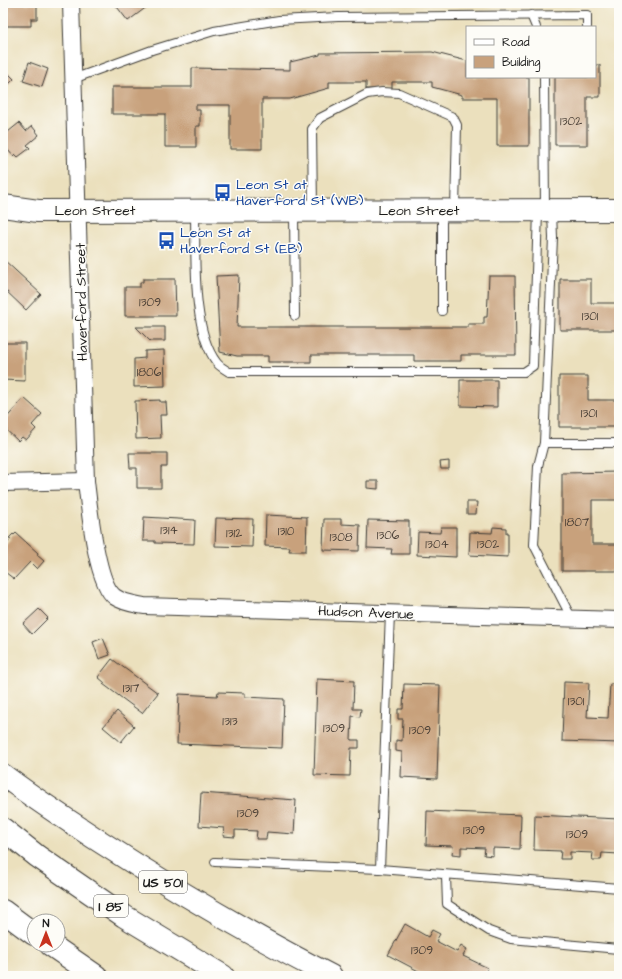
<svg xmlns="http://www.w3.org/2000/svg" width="622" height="979" viewBox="0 0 622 979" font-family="'Architects Daughter',sans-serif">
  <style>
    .building { fill: #c8a17c }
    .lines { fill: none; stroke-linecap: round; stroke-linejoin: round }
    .lane-casing { stroke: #3b3934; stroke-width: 10 }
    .street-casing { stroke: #3b3934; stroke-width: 18 }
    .secondary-casing { stroke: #3b3934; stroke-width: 24 }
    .highway-casing { stroke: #3b3934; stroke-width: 24 }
    .lane { stroke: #fff; stroke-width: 8 }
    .street { stroke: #fff; stroke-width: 16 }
    .secondary { stroke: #fff; stroke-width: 22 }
    .highway { stroke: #fff; stroke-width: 22 }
    .labels { text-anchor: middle; stroke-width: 3; stroke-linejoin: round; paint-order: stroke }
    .number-label { font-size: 12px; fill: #473d34 }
    .shield { fill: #fdfcf7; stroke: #605f5e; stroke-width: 1 }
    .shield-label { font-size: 13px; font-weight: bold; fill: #1c1c1c }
    .transit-label { font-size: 14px; fill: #164399; stroke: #fdfcf7; text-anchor: start }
    .street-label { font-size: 14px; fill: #1c1c1c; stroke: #fdfcf7 }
  </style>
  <rect width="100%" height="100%" fill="#fdfcf7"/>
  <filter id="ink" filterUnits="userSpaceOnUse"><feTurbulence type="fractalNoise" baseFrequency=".025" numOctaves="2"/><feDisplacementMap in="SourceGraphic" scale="8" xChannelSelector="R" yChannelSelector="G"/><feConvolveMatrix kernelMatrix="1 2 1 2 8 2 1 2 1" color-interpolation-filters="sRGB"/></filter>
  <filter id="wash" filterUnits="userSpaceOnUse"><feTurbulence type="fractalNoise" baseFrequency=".012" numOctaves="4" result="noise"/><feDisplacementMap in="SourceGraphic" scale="16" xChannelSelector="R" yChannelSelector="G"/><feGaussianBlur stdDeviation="0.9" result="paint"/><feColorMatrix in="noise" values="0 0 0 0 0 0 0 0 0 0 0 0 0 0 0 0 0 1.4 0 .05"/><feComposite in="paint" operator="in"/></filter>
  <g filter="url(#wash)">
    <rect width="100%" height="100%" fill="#ebe0bd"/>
    <g id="blocks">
      <g class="building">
        <path d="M6,3L37,4V19H31V26H6Z"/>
        <path d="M114,3H152L128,21Z"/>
        <path d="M432,52L467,61V77H529V146H497V98H462V95L432,87V82H392V89H366V82H329V88L290,99H262V149H230V105H196V110H200V126H196V147H165V114H112V87H192V68L290,70V62L320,55V53Z"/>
        <path d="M29,62L48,69L42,87L23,81Z"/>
        <path d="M595,65H600V97H587V145H555V77H595Z"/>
        <path d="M3,68L14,79L3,90Z"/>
        <path d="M19,123L26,131L32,126L39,135L27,145L30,148L18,157L15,154L13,156L3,144V136Z"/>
        <path d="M3,259L41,294L26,310L3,288Z"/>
        <path d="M239,275L237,327H468V324H484V317H487L489,276H515L516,355H461V361H414V355H311V362H268V356H237L220,352L216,276Z"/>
        <path d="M143,279H175L176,316H125V287H140V282H143Z"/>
        <path d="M560,279H591V303H619V330H560Z"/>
        <path d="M136,327H165V341H150Z"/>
        <path d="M3,343H25V381L3,380Z"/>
        <path d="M164,350L165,386L134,387V359L145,358V351Z"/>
        <path d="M559,376H588V400H619V427H559Z"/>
        <path d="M460,380H497V407L460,406Z"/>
        <path d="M24,398L42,414L32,425L36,429L26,440L22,437L18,441L3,427V422Z"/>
        <path d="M160,400V402H166L167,415H160L161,438L136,439L135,401Z"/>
        <path d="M129,453H167V467H161V488H137V468H130Z"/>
        <path d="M449,461V469H441L440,462Z"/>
        <path d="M619,472V500H592V544H619V571H562V473Z"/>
        <path d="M367,481H378V489L367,488Z"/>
        <path d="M467,502H477L476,514H467Z"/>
        <path d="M266,515L307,517L306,551H289L290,547L265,546Z"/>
        <path d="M144,517L195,520L194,544L155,543V541H143Z"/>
        <path d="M216,518L253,519L252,547L215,546Z"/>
        <path d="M324,519H341V524L360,525L359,551L323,550Z"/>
        <path d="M368,520L409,521V554H391L392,549L367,548Z"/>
        <path d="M441,527H456V557L417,555L418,532L440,533Z"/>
        <path d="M493,527L506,528V533H508V557L469,555L470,532L492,533Z"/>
        <path d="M16,533L38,553L37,555L44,561L37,569L30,562L14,579L5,572L3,574V548L11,539L9,538L13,534L14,535Z"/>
        <path d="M39,609L48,618L32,634L23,624Z"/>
        <path d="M103,638L110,655L99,659L93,642Z"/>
        <path d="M112,659L158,693L142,713L103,684L105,683L98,677Z"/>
        <path d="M317,679L354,681L353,709H361L360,717L352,716L351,740H359V748H351L350,776L314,775Z"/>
        <path d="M564,682L589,683L587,717L608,718L610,684H619V743L562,741Z"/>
        <path d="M404,684L440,685L437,779L401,777L402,752L396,751V740L402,741L403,719H398V709H403Z"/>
        <path d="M218,692L245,693V697L284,699L282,748L177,744L179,694L217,696Z"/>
        <path d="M117,711L134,726L121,742L103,727Z"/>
        <path d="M201,793L296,800L294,834L267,832L266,839H256L257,831L235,830V837L223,836L224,828L199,826Z"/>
        <path d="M427,811L521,815L520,849L493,848V856L484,855L485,848L461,847V855L452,854L453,846L426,845Z"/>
        <path d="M535,815L619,819V854L602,853L601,860H592L593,853L570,852V859H560L561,851L534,850Z"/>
        <path d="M405,924L428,937L432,930L440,934L436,941L457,952L461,945L467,949L463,956L488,968L483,976H428L388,955Z"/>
      </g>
    </g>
  </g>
  <g filter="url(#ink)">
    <use href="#blocks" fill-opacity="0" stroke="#3b3934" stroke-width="1"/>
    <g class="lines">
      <defs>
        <g id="lane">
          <path d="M531,15L536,27"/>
          <path d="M544,77L545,210"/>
          <path d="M73,79L152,50L214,31L279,20L338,17L587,15V27"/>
          <path d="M313,209L312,129L320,118L367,94L382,92L399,93L453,117L457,125L455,209"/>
          <path d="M294,211L295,316"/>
          <path d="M442,211V311"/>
          <path d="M552,211L553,238L544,443L538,466L534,545L572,619"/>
          <path d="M195,212C196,253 191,330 217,363C220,367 225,369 229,372H524L533,366L538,211"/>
          <path d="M544,443H619"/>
          <path d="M390,613L380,869L619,888"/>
          <path d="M215,862L380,869"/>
          <path d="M446,876L447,904L489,931L511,939L618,949"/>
          <path d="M619,938V949"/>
        </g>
        <g id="street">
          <path d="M71,3L86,481C89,505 96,584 115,597C124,603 134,604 144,606L619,620"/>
          <path d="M3,483L86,481"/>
        </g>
        <path id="secondary" d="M3,206L38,211L619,210"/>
        <g id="highway">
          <path d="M3,775C32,797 63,817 93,837C170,887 249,934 331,976"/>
          <path d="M3,829L37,856L124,916L223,976"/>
          <path d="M3,911L34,934"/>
          <path d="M51,945L96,976"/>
        </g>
      </defs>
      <use href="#lane" class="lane-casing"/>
      <use href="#street" class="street-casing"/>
      <use href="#secondary" class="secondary-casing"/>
      <use href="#highway" class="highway-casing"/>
      <use href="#lane" class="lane"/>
      <use href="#street" class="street"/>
      <use href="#secondary" class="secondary"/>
      <use href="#highway" class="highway"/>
    </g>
  </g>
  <defs>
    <symbol id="bus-bare" viewBox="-9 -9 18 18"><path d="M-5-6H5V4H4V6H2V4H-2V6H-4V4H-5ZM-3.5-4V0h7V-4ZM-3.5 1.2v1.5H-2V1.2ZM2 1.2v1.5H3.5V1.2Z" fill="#1a4fb4" stroke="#fdfcf7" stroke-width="2.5" paint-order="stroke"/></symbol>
  </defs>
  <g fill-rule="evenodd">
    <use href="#bus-bare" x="210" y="180" width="25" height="25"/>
    <use href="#bus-bare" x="154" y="228" width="25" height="25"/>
  </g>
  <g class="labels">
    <g class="number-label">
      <text x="571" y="125">1302</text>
      <text x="150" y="306">1309</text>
      <text x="590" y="320">1301</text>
      <text x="149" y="376">1806</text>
      <text x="589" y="417">1301</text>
      <text x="577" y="526">1807</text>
      <text x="169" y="534">1314</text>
      <text x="286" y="535">1310</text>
      <text x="234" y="537">1312</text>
      <text x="388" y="539">1306</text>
      <text x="341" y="541">1308</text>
      <text x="437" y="548">1304</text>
      <text x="488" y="548">1302</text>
      <text x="131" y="692">1317</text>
      <text x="576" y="705">1301</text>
      <text x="230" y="725">1313</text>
      <text x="334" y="732">1309</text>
      <text x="420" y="734">1309</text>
      <text x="248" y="817">1309</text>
      <text x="474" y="834">1309</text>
      <text x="577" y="838">1309</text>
      <text x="422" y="954">1309</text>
    </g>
    <g class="shield">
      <rect x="139" y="871" width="48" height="22" rx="3"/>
      <rect x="94" y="895" width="34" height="22" rx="3"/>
    </g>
    <g class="shield-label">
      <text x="163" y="887">US 501</text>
      <text x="111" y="911">I 85</text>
    </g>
    <g class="transit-label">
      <text x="236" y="189">Leon St at<tspan x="236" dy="16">Haverford St (WB)</tspan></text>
      <text x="180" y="237">Leon St at<tspan x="180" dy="16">Haverford St (EB)</tspan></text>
    </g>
    <g class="street-label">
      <text x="95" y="215">Leon Street</text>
      <text x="419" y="215">Leon Street</text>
      <text transform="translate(81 302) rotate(-91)" y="5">Haverford Street</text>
      <text transform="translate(366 612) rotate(2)" y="5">Hudson Avenue</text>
    </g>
  </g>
  <rect width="622" height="979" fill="none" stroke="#fdfcf7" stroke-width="16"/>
  <rect x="466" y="26" width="130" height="52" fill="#fdfcf7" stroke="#a3a29f"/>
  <rect x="474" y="39" width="20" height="6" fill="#ffffff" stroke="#a3a29f"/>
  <text x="502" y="46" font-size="12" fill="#1c1c1c">Road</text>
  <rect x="474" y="56" width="20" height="12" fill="#c8a17c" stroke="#a3a29f"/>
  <text x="502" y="66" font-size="12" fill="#1c1c1c">Building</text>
  <g transform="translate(46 933)"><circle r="19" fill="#fdfcf7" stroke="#a3a29f"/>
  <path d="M0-3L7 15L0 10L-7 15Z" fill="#c8321e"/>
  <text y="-6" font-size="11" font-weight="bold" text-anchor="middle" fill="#1c1c1c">N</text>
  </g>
</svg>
